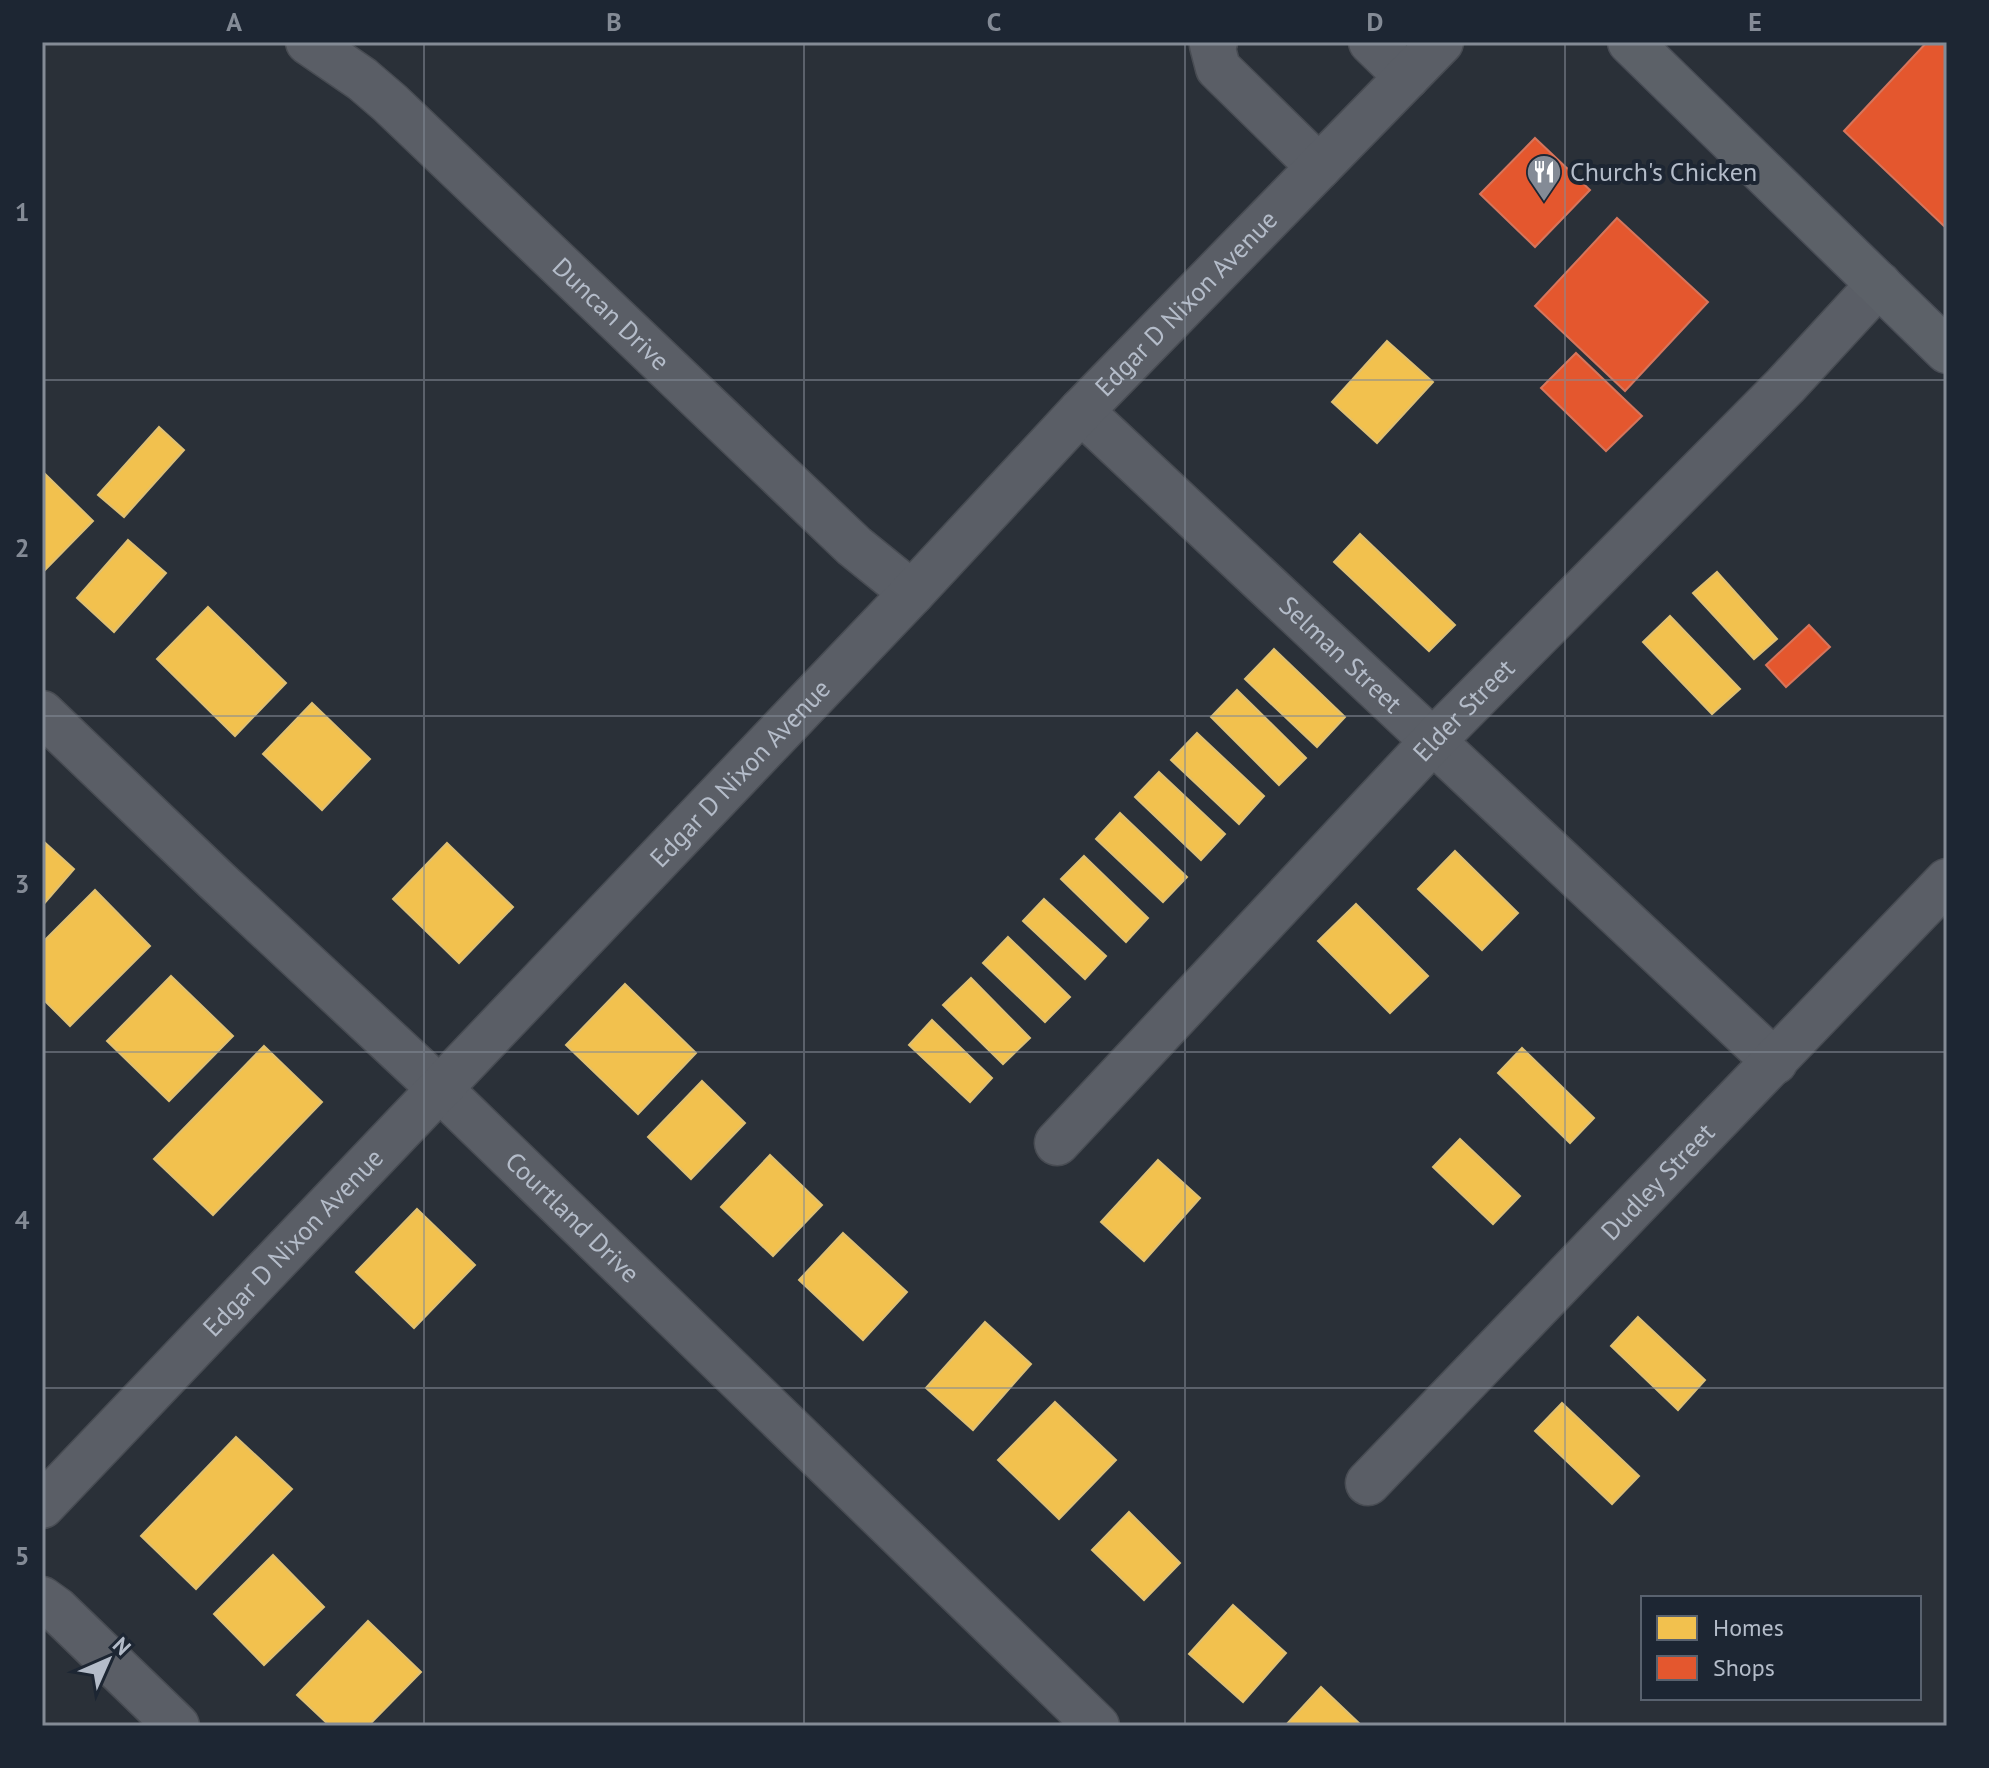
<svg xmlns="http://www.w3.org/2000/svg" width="1989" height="1768" viewBox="0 0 1989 1768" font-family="'PT Sans',sans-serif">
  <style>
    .homes { fill: #f2c14e; stroke: #dfc073; stroke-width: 2 }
    .shops { fill: #e4572e; stroke: #d6755c; stroke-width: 2 }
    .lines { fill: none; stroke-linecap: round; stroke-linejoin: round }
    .minor-casing { stroke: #484c53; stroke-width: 47 }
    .major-casing { stroke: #484c55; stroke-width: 47 }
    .minor { stroke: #5a5e66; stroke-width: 44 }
    .major { stroke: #5c6168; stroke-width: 44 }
    .grid { fill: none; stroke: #848b96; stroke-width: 2; stroke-opacity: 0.55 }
    .labels { text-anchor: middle; stroke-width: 8; stroke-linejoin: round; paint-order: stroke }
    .poi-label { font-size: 26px; fill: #b4bcc9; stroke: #1d2633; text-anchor: start }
    .street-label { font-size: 26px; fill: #b4bcc9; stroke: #1d2633 }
    .neatline { fill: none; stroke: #848b96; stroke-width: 3 }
    .grid-label { font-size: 26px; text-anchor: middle; font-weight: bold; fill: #848b96 }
  </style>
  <rect width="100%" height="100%" fill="#2a3038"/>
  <g class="homes">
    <path d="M1387,341L1433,382L1377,443L1332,402Z"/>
    <path d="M159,427L184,450L124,517L98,495Z"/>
    <path d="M42,471L93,521L45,570L42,568Z"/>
    <path d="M1360,534L1455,625L1429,651L1334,562Z"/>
    <path d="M128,540L166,573L114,632L77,598Z"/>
    <path d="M1717,572L1777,639L1754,659L1693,593Z"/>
    <path d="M208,607L286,683L235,736L157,659Z"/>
    <path d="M1670,616L1740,689L1712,714L1643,642Z"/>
    <path d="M1274,649L1345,717L1317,747L1245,679Z"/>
    <path d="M1237,690L1306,758L1279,785L1211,717Z"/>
    <path d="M312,703L370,759L322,810L263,754Z"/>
    <path d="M1197,733L1264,796L1239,824L1171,760Z"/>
    <path d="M1159,772L1225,834L1201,860L1135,797Z"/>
    <path d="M1120,813L1187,877L1163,902L1096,839Z"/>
    <path d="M42,840L74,869L42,906Z"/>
    <path d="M447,843L513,907L459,963L393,899Z"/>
    <path d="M1455,851L1518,913L1482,950L1418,889Z"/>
    <path d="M1084,856L1148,918L1126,942L1061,879Z"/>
    <path d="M95,890L150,946L70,1026L42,998V943Z"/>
    <path d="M1044,899L1106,956L1085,979L1023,921Z"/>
    <path d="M1356,904L1428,976L1390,1013L1318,941Z"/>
    <path d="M1008,937L1070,997L1045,1022L983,963Z"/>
    <path d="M171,976L233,1036L169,1101L107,1041Z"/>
    <path d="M971,978L1030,1038L1003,1064L943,1005Z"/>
    <path d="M625,984L696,1053L638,1114L566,1045Z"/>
    <path d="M932,1020L992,1078L970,1102L909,1045Z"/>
    <path d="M264,1046L322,1102L213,1215L154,1159Z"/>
    <path d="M1522,1048L1594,1118L1570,1143L1498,1073Z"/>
    <path d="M702,1081L745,1123L691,1179L648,1137Z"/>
    <path d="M1460,1139L1520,1196L1493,1224L1433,1167Z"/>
    <path d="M770,1155L822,1205L773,1256L721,1207Z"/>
    <path d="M1158,1160L1200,1198L1144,1261L1101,1222Z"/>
    <path d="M417,1209L475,1265L414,1328L356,1272Z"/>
    <path d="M843,1233L907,1292L863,1340L799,1280Z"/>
    <path d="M1638,1317L1705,1380L1678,1410L1611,1346Z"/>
    <path d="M985,1322L1031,1364L973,1430L926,1388Z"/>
    <path d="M1055,1402L1116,1460L1059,1519L998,1460Z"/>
    <path d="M1562,1403L1639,1476L1612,1504L1535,1431Z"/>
    <path d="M236,1437L292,1489L196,1589L141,1536Z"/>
    <path d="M1129,1512L1180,1563L1144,1600L1092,1550Z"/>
    <path d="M273,1555L324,1607L264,1665L214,1614Z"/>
    <path d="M1233,1605L1286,1653L1243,1702L1189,1654Z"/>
    <path d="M368,1621L421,1672L368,1726H330L297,1695Z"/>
    <path d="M1321,1687L1362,1726H1285Z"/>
  </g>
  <g class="shops">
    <path d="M1927,42H1947V229L1844,131Z"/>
    <path d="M1535,138L1590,190L1535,247L1480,194Z"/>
    <path d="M1617,218L1708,302L1625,391L1535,306Z"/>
    <path d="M1576,353L1642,416L1606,451L1541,388Z"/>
    <path d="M1809,625L1830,647L1786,687L1766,665Z"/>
  </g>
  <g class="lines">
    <defs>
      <g id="minor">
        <path id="s1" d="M308,42L362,79L390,103L854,546L912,593"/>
        <path d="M1215,42L1212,45L1218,68L1319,167"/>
        <path d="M1371,42L1407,77"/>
        <path id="s2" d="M1081,411L1775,1062"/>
        <path id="s3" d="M42,713L216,880L440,1089L1097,1726"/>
        <path id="s4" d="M1057,1143L1433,741L1785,386L1879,284"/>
        <path id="s5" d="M1368,1483L1947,881"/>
        <path id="s6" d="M42,1506L912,593L1081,411L1441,42"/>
        <path d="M42,1599L56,1609L177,1726"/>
      </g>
      <path id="major" d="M1630,42L1947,351"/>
    </defs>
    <use href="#minor" class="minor-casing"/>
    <use href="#major" class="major-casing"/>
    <use href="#minor" class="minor"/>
    <use href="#major" class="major"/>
  </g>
  <path class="grid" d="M424,42V1726M804,42V1726M1185,42V1726M1565,42V1726M42,380H1947M42,716H1947M42,1052H1947M42,1388H1947"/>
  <defs>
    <symbol id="restaurant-pin" viewBox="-11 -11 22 30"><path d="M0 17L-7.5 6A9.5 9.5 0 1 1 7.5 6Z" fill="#848b96" stroke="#1d2633"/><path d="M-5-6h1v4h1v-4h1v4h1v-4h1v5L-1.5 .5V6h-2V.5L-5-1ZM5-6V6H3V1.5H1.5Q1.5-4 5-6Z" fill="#fff"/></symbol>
  </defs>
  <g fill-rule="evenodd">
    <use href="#restaurant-pin" x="1524" y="152" width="40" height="54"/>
  </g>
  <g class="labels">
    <g class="poi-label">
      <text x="1570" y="181">Church's Chicken</text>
    </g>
    <g class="street-label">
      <text dy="9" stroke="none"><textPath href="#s6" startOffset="1660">Edgar D Nixon Avenue</textPath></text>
      <text dy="9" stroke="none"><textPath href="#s1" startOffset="408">Duncan Drive</textPath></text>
      <text dy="9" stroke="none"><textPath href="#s2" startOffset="356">Selman Street</textPath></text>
      <text dy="9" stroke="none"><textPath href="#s4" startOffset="594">Elder Street</textPath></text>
      <text dy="9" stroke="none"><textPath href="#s6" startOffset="1012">Edgar D Nixon Avenue</textPath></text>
      <text dy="9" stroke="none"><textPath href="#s5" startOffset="418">Dudley Street</textPath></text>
      <text dy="9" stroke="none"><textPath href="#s3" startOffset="732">Courtland Drive</textPath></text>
      <text dy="9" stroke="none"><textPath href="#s6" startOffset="364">Edgar D Nixon Avenue</textPath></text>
    </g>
  </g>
  <rect width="1989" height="1768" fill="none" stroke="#1d2633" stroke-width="88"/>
  <rect x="1641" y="1596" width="280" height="104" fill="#1d2633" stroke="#59626f" stroke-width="2"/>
  <rect x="1657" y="1616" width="40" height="24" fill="#f2c14e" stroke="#59626f" stroke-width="2"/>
  <text x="1713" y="1636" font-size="24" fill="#b4bcc9">Homes</text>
  <rect x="1657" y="1656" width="40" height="24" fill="#e4572e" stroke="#59626f" stroke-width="2"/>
  <text x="1713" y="1676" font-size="24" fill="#b4bcc9">Shops</text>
  <g transform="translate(108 1660) rotate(45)" stroke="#1d2633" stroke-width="6" paint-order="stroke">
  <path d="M0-6L14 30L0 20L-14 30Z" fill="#b4bcc9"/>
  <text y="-12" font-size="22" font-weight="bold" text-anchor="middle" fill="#b4bcc9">N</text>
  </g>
  <rect x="44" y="44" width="1901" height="1680" class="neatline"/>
  <g class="grid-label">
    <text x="234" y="31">A</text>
    <text x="614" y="31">B</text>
    <text x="994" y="31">C</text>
    <text x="1375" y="31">D</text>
    <text x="1755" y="31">E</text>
    <text x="22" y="221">1</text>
    <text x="22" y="557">2</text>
    <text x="22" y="893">3</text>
    <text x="22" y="1229">4</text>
    <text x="22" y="1565">5</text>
  </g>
</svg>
